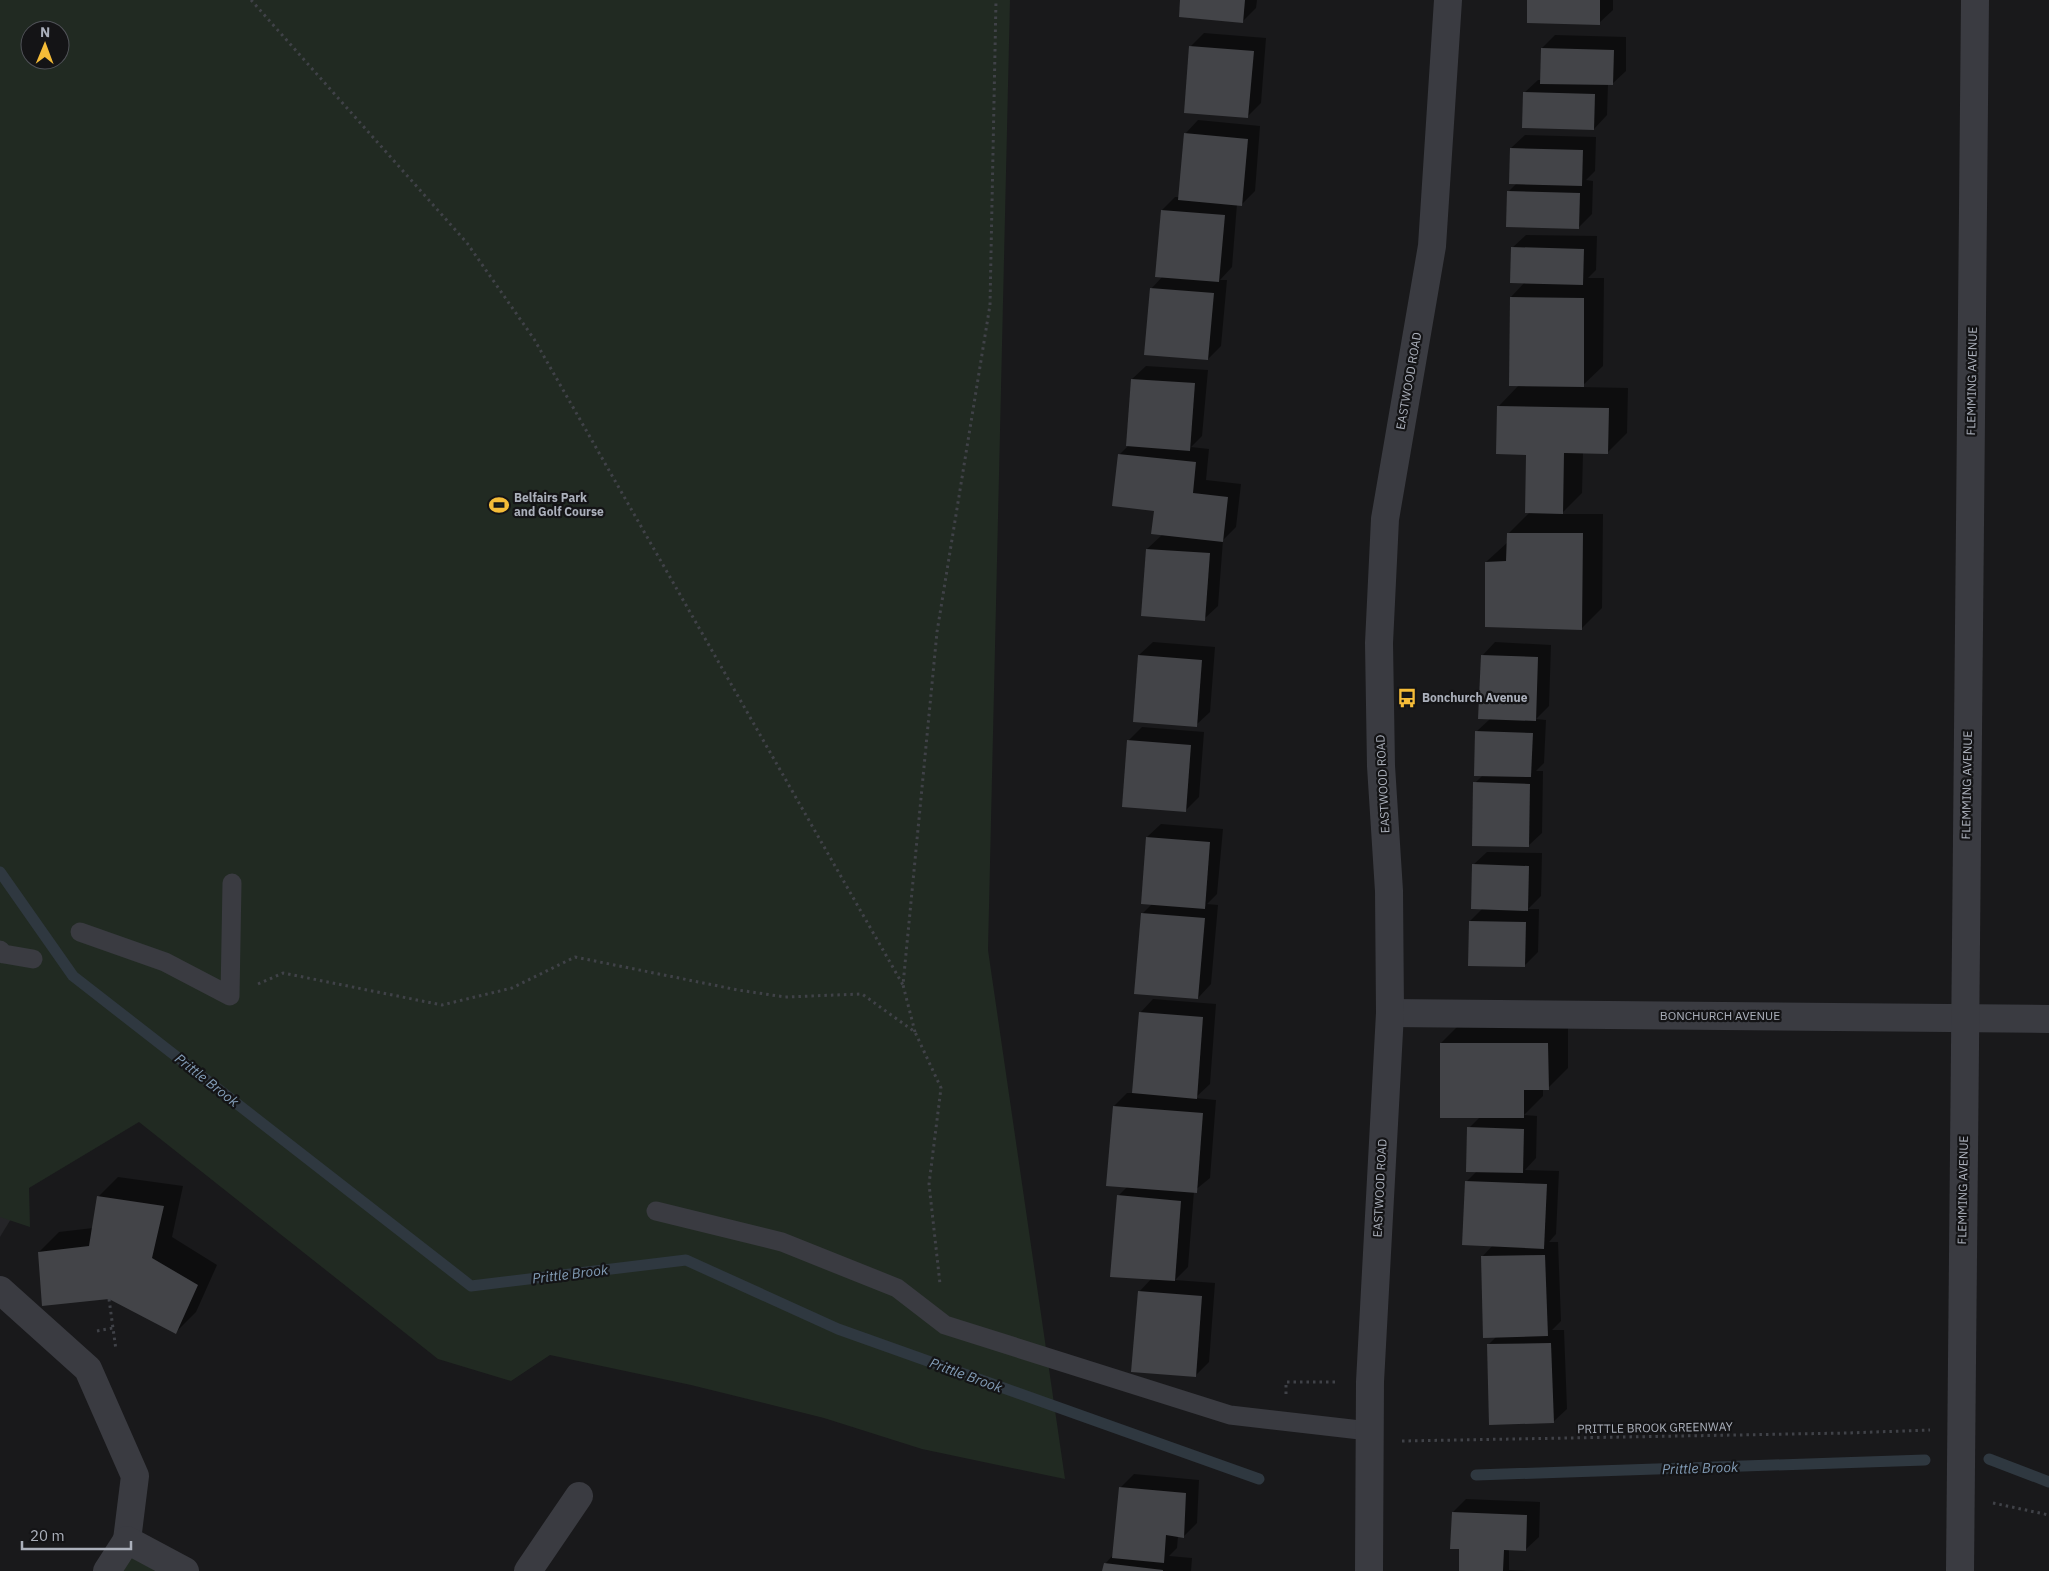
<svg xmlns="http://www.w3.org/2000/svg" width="2049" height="1571" viewBox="0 0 2049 1571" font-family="'IBM Plex Sans',sans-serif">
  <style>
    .built { fill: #252528 }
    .green { fill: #212a22; fill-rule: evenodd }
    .shadow { fill: #0007 }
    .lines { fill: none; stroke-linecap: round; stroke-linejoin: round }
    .stream { stroke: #2f3840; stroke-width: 11 }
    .building { fill: #434448 }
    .path { stroke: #404248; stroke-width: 3; stroke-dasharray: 2.5 4; stroke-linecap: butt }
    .service { stroke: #3a3b41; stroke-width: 19 }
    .minor { stroke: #3a3b41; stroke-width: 28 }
    .tertiary { stroke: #3a3b41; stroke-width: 28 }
    .labels { text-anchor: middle; stroke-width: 4.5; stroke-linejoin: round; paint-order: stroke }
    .street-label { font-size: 12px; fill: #abb0bb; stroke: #141416 }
    .poi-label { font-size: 12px; font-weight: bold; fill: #abb0bb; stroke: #141416; text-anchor: start }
    .water-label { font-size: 14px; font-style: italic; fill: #829cb6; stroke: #141416 }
  </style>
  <rect width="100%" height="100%" fill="#19191b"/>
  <path class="built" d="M0,1204L17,1209L0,1237Z"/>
  <g class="green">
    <path d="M0,0H1010L988,950L1065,1479L922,1449L824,1418L691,1385L550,1355L511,1381L438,1359L139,1122L29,1188L30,1227L0,1217ZM30,30H60V60H30Z"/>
    <path d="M131,1557L159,1571H123Z"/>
  </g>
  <g class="shadow">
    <path d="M1182,0H1257L1256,8L1243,21Z"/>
    <path d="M1529,0H1613V10L1599,23Z"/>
    <path d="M1204,33L1266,38L1261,103L1247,117L1191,46Z"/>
    <path d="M1555,35L1626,37V71L1612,84H1608L1607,115L1594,129L1524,93L1538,80H1541L1542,48Z"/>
    <path d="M1198,120L1260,126L1255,191L1242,204H1237L1232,267L1220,280H1227L1221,346L1208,359L1151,289L1163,276L1162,210L1175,197H1180L1185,134Z"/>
    <path d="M1525,135L1596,137L1595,171L1586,180L1593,181L1592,214L1579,227L1508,192L1517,183L1511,148Z"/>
    <path d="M1526,235L1597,236L1596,270L1588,278H1604L1603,366L1581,387L1628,388L1627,433L1607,453H1583L1582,493L1561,514H1603L1602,608L1582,628L1486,562L1508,542V534L1530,512L1527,453L1498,407L1519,385L1511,297L1525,282L1512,248Z"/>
    <path d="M1146,366L1208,370L1202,436L1191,447L1209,449L1206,480L1241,484L1236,527L1223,540L1218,606L1204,619L1147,549L1163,534L1155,509L1119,455L1129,445L1132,379Z"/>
    <path d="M1153,642L1215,647L1210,712L1196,725L1139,655Z"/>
    <path d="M1495,642L1551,645L1549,706L1536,719L1546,720L1544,763L1536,771H1543L1542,833L1528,846L1475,783L1483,775L1477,731L1490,719L1482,656Z"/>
    <path d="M1142,727L1204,732L1199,797L1185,811L1128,741Z"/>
    <path d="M1161,824L1223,829L1217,894L1207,904L1218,905L1211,984L1198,998L1142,914L1152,904L1147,837Z"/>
    <path d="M1487,852L1542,853L1541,896L1528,909H1539L1538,952L1525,965L1470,921L1483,908L1473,865Z"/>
    <path d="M1153,999L1216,1004L1210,1084L1195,1098L1216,1100L1210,1178L1194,1191L1188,1267L1175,1280L1215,1283L1209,1362L1195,1376L1139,1292L1152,1278L1118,1196L1128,1186L1114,1106L1127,1093H1133L1140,1013Z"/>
    <path d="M1461,1023H1568V1068L1548,1088H1543V1096L1524,1115L1537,1116L1536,1158L1525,1170L1559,1171L1556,1234L1549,1242H1558L1561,1321L1552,1330H1564L1567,1409L1553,1422L1488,1345L1497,1336L1482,1257L1493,1245L1467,1181L1477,1171L1469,1128L1480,1117L1441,1043Z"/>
    <path d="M118,1177L183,1186L172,1237L217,1265L196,1312L176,1332L39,1252L59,1232L93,1228L98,1197Z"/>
    <path d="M1134,1474L1199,1480L1197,1523L1184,1536H1178L1177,1548L1169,1556L1192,1558L1191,1571H1104L1105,1564L1113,1555L1120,1488Z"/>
    <path d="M1466,1499L1540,1502L1539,1537L1525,1550H1509V1570L1531,1571H1460L1461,1548L1453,1512Z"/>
  </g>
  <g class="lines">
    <g class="stream">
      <path d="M0,872L73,976L471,1286L686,1260L838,1329L1259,1479"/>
      <path d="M1989,1459L2049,1482"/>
      <path d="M1476,1475L1925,1460"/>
    </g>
  </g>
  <g class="building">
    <path d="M1180,0H1245L1243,23L1179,17Z"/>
    <path d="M1527,0H1600V25L1527,23Z"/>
    <path d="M1189,46L1254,51L1248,118L1184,113Z"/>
    <path d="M1541,48L1614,50L1613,85L1540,84Z"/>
    <path d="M1523,92L1595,94L1594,130L1522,128Z"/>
    <path d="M1184,133L1248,139L1242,206L1178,200Z"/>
    <path d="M1510,148L1583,150L1582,186L1509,184Z"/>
    <path d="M1507,191L1580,193L1579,229L1506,227Z"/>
    <path d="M1161,210L1225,215L1219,282L1155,277Z"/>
    <path d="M1511,247L1584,249L1583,285L1510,283Z"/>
    <path d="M1150,288L1214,293L1208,360L1144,355Z"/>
    <path d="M1510,297L1584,298V387L1509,386Z"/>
    <path d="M1131,379L1195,383L1190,451L1126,446Z"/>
    <path d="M1497,406L1609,408L1608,454L1564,453L1563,514L1525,513L1526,455L1496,454Z"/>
    <path d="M1118,454L1196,462L1193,493L1228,497L1223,542L1151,534L1154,511L1112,506Z"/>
    <path d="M1507,533H1583L1582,630L1485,627V562L1506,561Z"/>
    <path d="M1146,549L1210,553L1205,621L1141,616Z"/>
    <path d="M1138,655L1202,660L1197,727L1133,722Z"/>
    <path d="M1481,655L1538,657L1536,721L1478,719Z"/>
    <path d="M1475,731L1533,733L1531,777L1474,776Z"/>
    <path d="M1127,740L1191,745L1186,812L1122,807Z"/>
    <path d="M1473,782L1530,784L1529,847L1472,846Z"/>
    <path d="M1146,837L1210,842L1205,909L1141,904Z"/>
    <path d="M1472,864L1529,866L1528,911L1471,909Z"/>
    <path d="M1141,913L1205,918L1198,999L1134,994Z"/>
    <path d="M1469,921L1526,922L1525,967L1468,966Z"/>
    <path d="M1139,1012L1203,1017L1197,1099L1132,1093Z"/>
    <path d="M1440,1043H1548L1549,1090H1524V1118H1440Z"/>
    <path d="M1113,1106L1203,1113L1197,1193L1106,1186Z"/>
    <path d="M1467,1127L1524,1129L1523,1173L1466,1172Z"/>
    <path d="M1465,1181L1547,1184L1544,1249L1462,1245Z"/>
    <path d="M1117,1195L1181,1201L1175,1281L1110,1277Z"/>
    <path d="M97,1196L164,1206L152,1258L198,1285L176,1334L109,1299L42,1306L38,1252L89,1246Z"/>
    <path d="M1545,1255L1548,1336L1483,1338L1481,1256Z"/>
    <path d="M1138,1291L1202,1296L1196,1377L1131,1372Z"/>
    <path d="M1551,1343L1554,1423L1489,1425L1487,1344Z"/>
    <path d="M1119,1487L1186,1493L1184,1538L1166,1535L1164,1563L1112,1558Z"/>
    <path d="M1452,1512L1527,1515L1526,1551L1504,1550L1503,1571H1459V1549H1450Z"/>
    <path d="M1104,1563L1163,1570V1571H1102Z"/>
  </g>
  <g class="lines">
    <g class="path">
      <path d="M251,0L467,243L534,339L903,985"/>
      <path d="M258,984L283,973L442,1005L512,988L575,957L738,990L785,997L862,994L915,1032L941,1088L929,1184L940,1284"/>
      <path d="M915,1032L903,985L937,632L990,305L996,0"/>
      <path d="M109,1299L116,1350"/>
      <path d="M97,1331L113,1328"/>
      <path d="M1286,1394V1382H1338"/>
      <path d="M1402,1441L1847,1433L1930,1430"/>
      <path d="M1993,1503L2049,1515"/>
    </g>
    <g class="service">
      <path d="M80,932L165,962L230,996L232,883"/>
      <path d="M0,950L4,954L33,959"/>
      <path d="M656,1211L782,1242L897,1288L945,1325L1230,1415L1369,1431"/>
    </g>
    <g class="minor">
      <path d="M1390,1013L2049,1019"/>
      <path d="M0,1290L88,1369L135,1476L127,1540"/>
      <path d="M107,1571L127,1540L185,1571"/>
      <path d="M528,1571L579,1496"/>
      <path d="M1960,1571L1975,0"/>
    </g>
    <path class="tertiary" d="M1369,1571L1370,1382L1390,1013L1389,891L1381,766L1379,643L1385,519L1432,246L1448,0"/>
  </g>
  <defs>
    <symbol id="stadium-bare" viewBox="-9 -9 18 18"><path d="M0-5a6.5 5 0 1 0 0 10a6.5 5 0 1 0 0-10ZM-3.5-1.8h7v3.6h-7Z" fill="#f5bc38" stroke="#141416" stroke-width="2.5" paint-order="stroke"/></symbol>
    <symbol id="bus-bare" viewBox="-9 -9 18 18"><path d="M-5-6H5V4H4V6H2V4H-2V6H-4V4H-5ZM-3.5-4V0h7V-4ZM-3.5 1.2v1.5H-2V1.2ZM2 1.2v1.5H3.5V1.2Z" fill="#f5bc38" stroke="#141416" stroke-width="2.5" paint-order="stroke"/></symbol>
  </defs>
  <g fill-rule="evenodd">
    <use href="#stadium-bare" x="485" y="491" width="28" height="28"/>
    <use href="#bus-bare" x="1393" y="684" width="28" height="28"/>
  </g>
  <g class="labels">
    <g class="street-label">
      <text transform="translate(1409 381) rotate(-80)" y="4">EASTWOOD ROAD</text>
      <text transform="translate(1972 381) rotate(-89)" y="4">FLEMMING AVENUE</text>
      <text transform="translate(1383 784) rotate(-93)" y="4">EASTWOOD ROAD</text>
      <text transform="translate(1967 785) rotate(-89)" y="4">FLEMMING AVENUE</text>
      <text x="1720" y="1020">BONCHURCH AVENUE</text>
      <text transform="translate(1380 1188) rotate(-87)" y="4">EASTWOOD ROAD</text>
      <text transform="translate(1963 1190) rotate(-89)" y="4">FLEMMING AVENUE</text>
      <text transform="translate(1655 1428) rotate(-1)" y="4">PRITTLE BROOK GREENWAY</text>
    </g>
    <g class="poi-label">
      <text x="514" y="502">Belfairs Park<tspan x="514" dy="14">and Golf Course</tspan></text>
      <text x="1422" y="702">Bonchurch Avenue</text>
    </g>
    <g class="water-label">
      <text transform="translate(207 1080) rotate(38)" y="5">Prittle Brook</text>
      <text transform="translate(570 1274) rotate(-7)" y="5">Prittle Brook</text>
      <text transform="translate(966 1375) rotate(20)" y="5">Prittle Brook</text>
      <text transform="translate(1700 1468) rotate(-2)" y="5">Prittle Brook</text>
    </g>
  </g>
  <g transform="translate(45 45) rotate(1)"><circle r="24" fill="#141416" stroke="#505258"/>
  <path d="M0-4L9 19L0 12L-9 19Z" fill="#f5bc38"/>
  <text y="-8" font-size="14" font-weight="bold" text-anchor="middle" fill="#abb0bb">N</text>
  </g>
  <path d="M22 1541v8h109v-8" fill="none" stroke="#abb0bb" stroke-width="2.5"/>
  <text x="30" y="1541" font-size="15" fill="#abb0bb" stroke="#141416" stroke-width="4" paint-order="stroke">20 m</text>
</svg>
